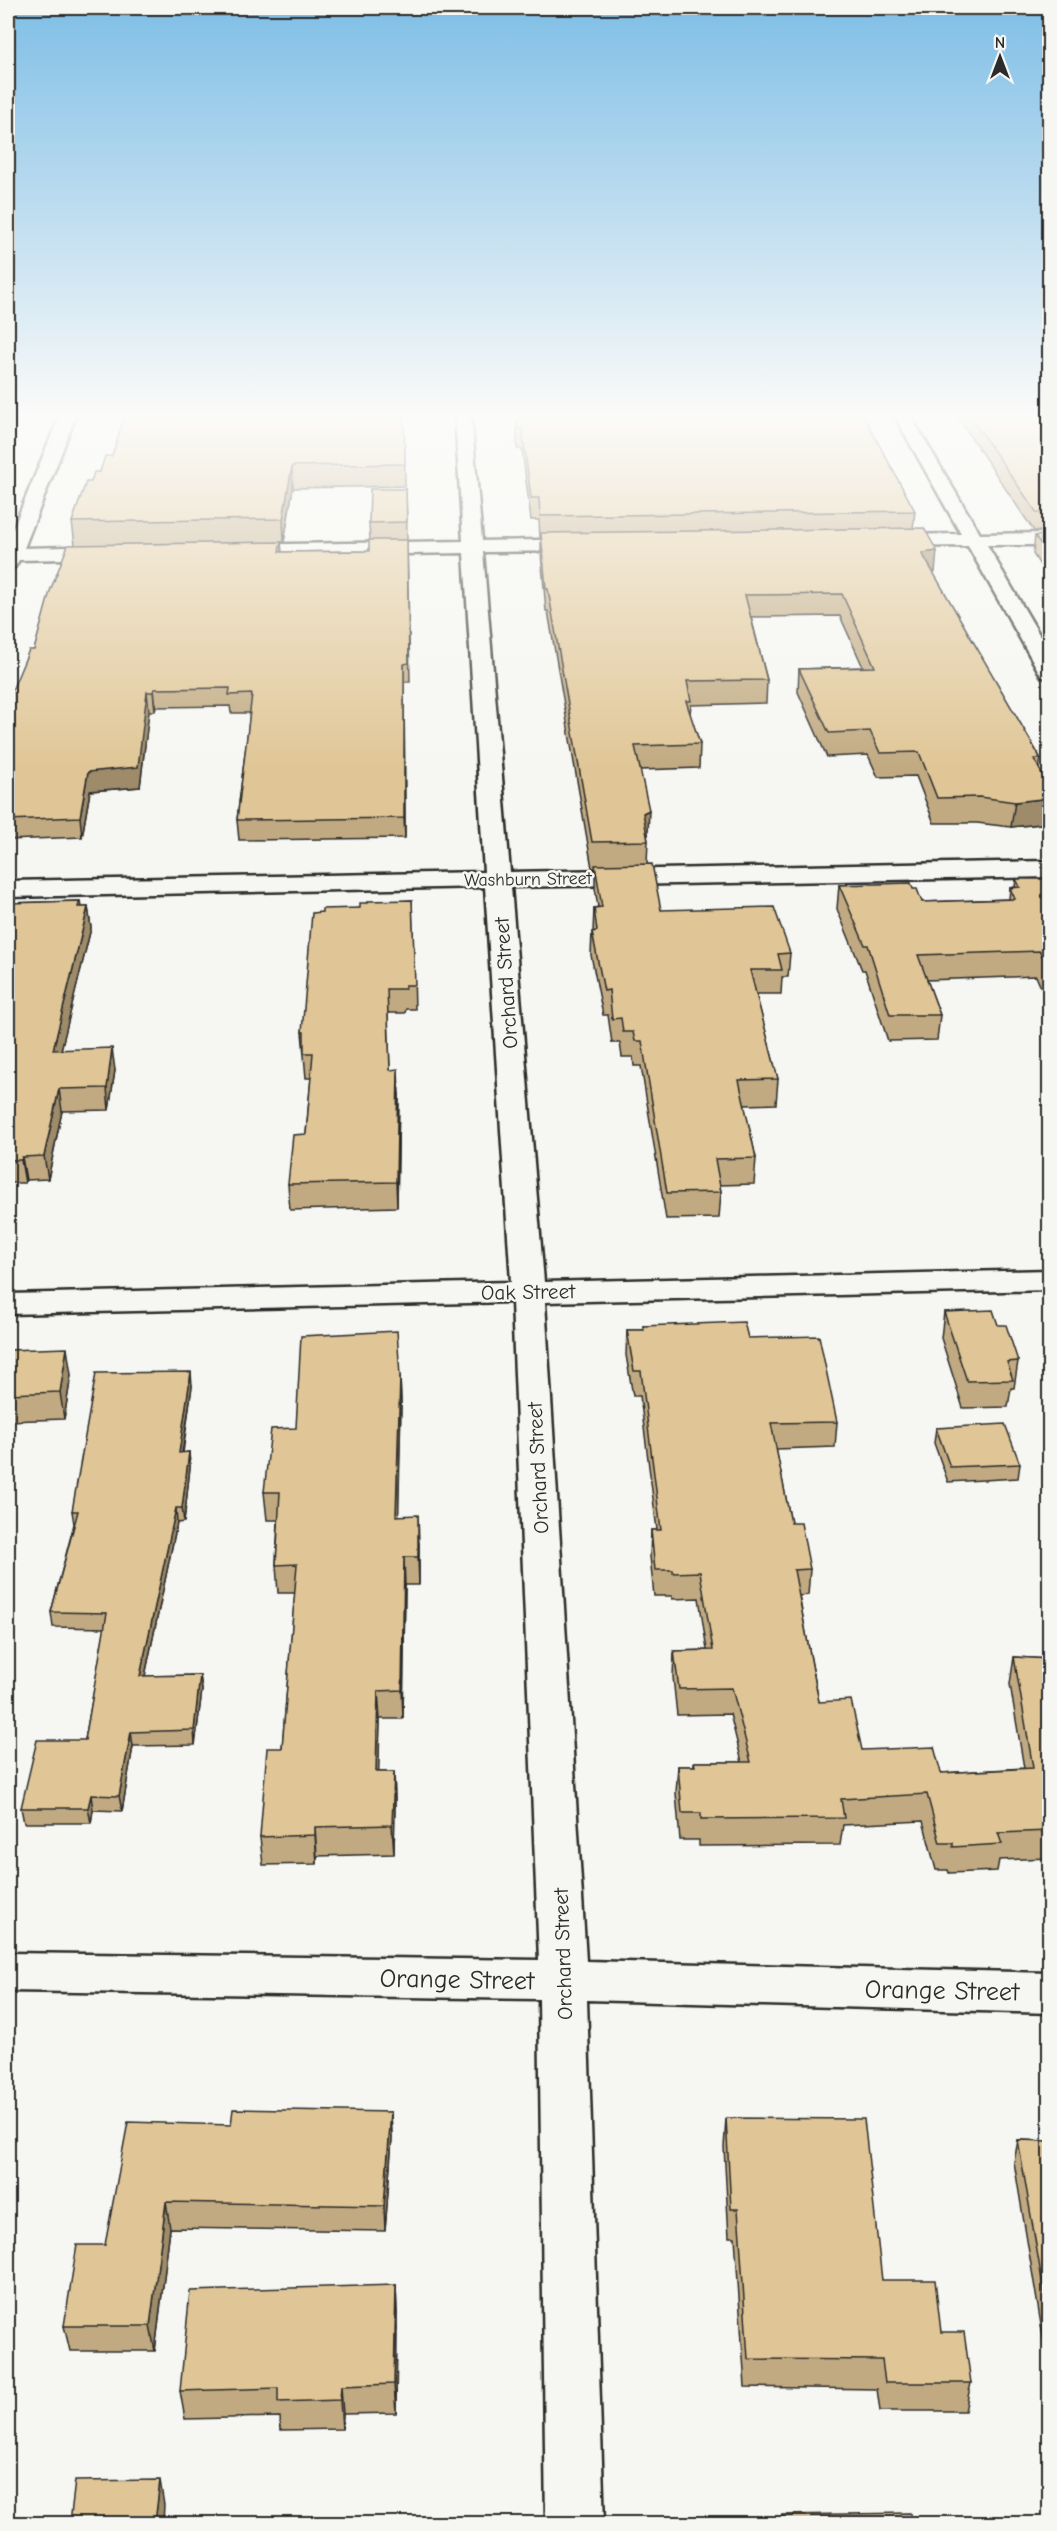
<svg xmlns="http://www.w3.org/2000/svg" width="1057" height="2531" viewBox="0 0 1057 2531" font-family="'Comic Neue',sans-serif">
  <style>
    .lines { fill: none; stroke-linecap: round; stroke-linejoin: round }
    .street-casing { stroke: #2b2b2b; stroke-width: 5 }
    .street { fill: #f6f6f2; fill-rule: evenodd }
    .wall { fill: #c1aa81; stroke: #2b2b2b; stroke-width: 1.5 }
    .shaded-wall { fill: #9d8b69; stroke: #2b2b2b; stroke-width: 1.5 }
    .building { fill: #e0c696; stroke: #2b2b2b; stroke-width: 1.5 }
    .labels { text-anchor: middle; stroke-width: 5; stroke-linejoin: round; paint-order: stroke }
    .far-street-label { font-size: 18px; fill: #2b2b2b; stroke: #f6f6f2 }
    .street-label { font-size: 21px; fill: #2b2b2b; stroke: #f6f6f2 }
    .near-street-label { font-size: 26px; fill: #2b2b2b; stroke: #f6f6f2 }
  </style>
  <rect width="100%" height="100%" fill="#f6f6f2"/>
  <filter id="ink" filterUnits="userSpaceOnUse"><feTurbulence type="fractalNoise" baseFrequency=".0167" numOctaves="2"/><feDisplacementMap in="SourceGraphic" scale="12" xChannelSelector="R" yChannelSelector="G"/><feConvolveMatrix kernelMatrix="1 2 1 2 8 2 1 2 1" color-interpolation-filters="sRGB"/></filter>
  <g filter="url(#ink)">
    <g class="lines">
      <defs>
        <g id="street">
          <path d="M60,415H76L24,548L111,546L121,552L111,558L19,560L15,567L8,569V541Z"/>
          <path d="M455,415H471L482,541L585,539L594,545L585,551L483,552L510,872L1050,861V877L511,887L544,1282L1050,1270V1290L545,1302L586,1961L1050,1973V2013L587,2000L604,2524H546L539,1999L8,1991V1953L539,1960L512,1302L8,1314V1294L511,1282L485,887L8,897V881L484,872L464,553L237,557L227,551L237,545L463,541Z"/>
          <path d="M894,415H910L980,534L1050,533V545H987L1050,653V678L1042,677L1039,672L968,546L885,547L876,541L885,535L961,534Z"/>
        </g>
      </defs>
      <use href="#street" class="street-casing"/>
      <use href="#street" class="street"/>
    </g>
    <g class="wall">
      <path d="M404,415L405,486L293,488L284,542H281L282,552L369,551L370,540L369,523L406,489L410,682H404L405,838L239,840L237,820L250,713H231L230,706L156,707L155,711H149L140,787L90,791L82,837L8,840V700L34,650L75,545L72,522L91,482L112,456Z"/>
      <path d="M517,415L915,511L913,528L935,572L933,573L1041,759L1039,770L1050,789V823L1011,827L977,823H934L916,776L878,777L868,755L827,757L798,692L799,669L863,667L840,616L751,617L767,680L766,703L691,705L690,714L700,744L699,768L640,770L648,835H647L648,841L647,864L661,910L790,953L788,977H782L781,994H756L778,1079L776,1104L744,1105L756,1158L754,1184L720,1185L721,1192L719,1218L666,1219L641,1066H634L633,1057H622L620,1043H612L608,1015H603L591,955L592,932H593L594,908L598,907L595,888V868H592L548,611H546L541,554V538H540L539,520H531L522,449H517Z"/>
      <path d="M956,415H1050V581L1033,554L1035,536L1047,535L1048,531H1034Z"/>
      <path d="M1016,879H1050V1009L1036,976L927,980L940,1015L937,1040L888,1041L865,970H862L837,909L839,885L913,889L922,902L1009,899L1010,888L1015,887Z"/>
      <path d="M412,900L415,1009H406L405,1013H388L390,1070L399,1094L397,1207L290,1210L288,1184L306,1134L311,1078H306L302,1032L322,912L360,908L368,903Z"/>
      <path d="M80,901L81,907H88L91,928L61,1049L115,1070L109,1110L62,1111L48,1179L26,1180L25,1183H8V903Z"/>
      <path d="M944,1312L998,1325L1018,1361L1014,1388H1011L1008,1407L963,1408L941,1338Z"/>
      <path d="M643,1326L748,1338L837,1422L835,1447L776,1449L791,1523L810,1569L808,1595L799,1596L819,1702L862,1750L941,1773L1024,1768L1010,1684L1014,1657L1050,1659V1858L999,1860L997,1871L949,1873L948,1870H936L923,1821L843,1825L840,1845L699,1846V1840H680L676,1793L678,1766H694V1762H742L730,1714L677,1715L673,1677L674,1651L707,1650L699,1598L672,1599V1596H654L650,1556L651,1530H657L640,1396H633L626,1355L627,1330H643Z"/>
      <path d="M8,1350L71,1375L64,1419L8,1421Z"/>
      <path d="M400,1376L401,1403L398,1516L419,1543V1585H405L403,1719H380L378,1772H394L395,1801L394,1854L317,1856V1864L263,1865L260,1837L282,1748L295,1593H278L276,1565L278,1520H267L264,1492L296,1428Z"/>
      <path d="M192,1386L183,1453L189,1452L190,1467L184,1522L177,1523L145,1676L200,1675L202,1690L195,1745L133,1746L122,1811L93,1810L91,1823H24L21,1808L85,1740L105,1628L53,1627L51,1612L74,1524L72,1511Z"/>
      <path d="M936,1428L1020,1464L1018,1478L948,1482L934,1443Z"/>
      <path d="M391,2112L392,2138L385,2231L170,2228L155,2351H70L64,2326L105,2245L231,2125Z"/>
      <path d="M726,2118L882,2280L941,2332L971,2383L965,2411H880L877,2389L745,2387L735,2237H729L724,2147Z"/>
      <path d="M1018,2140L1050,2141V2379L1014,2162Z"/>
      <path d="M396,2285L397,2313L396,2413L343,2414L342,2429L281,2430L280,2417L185,2419L180,2391Z"/>
    </g>
    <g class="shaded-wall">
      <path d="M292,466L293,488L284,542L283,519Z"/>
      <path d="M937,551L935,572L920,575L922,553Z"/>
      <path d="M404,664V682L405,838L404,818Z"/>
      <path d="M154,689L156,707L155,711L153,692Z"/>
      <path d="M147,692L149,711L140,787L90,791L82,837L80,817L88,772Z"/>
      <path d="M1050,798V823L1011,827L1015,802Z"/>
      <path d="M649,810L648,835L642,838L643,813Z"/>
      <path d="M88,907L91,928L56,1071L53,1050Z"/>
      <path d="M112,1048L115,1070L109,1110L107,1088Z"/>
      <path d="M398,1069L399,1094L397,1207L396,1182Z"/>
      <path d="M59,1089L62,1111L48,1179L44,1156Z"/>
      <path d="M22,1157L26,1180L25,1183L21,1160Z"/>
      <path d="M67,1348L71,1375L64,1419L60,1392Z"/>
      <path d="M191,1372L192,1386L180,1467L179,1453Z"/>
      <path d="M400,1376L401,1403L398,1544L396,1516Z"/>
      <path d="M189,1452L190,1467L184,1522L182,1508Z"/>
      <path d="M176,1508L177,1523L142,1690L140,1676Z"/>
      <path d="M418,1515L419,1543V1585L418,1557Z"/>
      <path d="M404,1557L405,1585L403,1719L402,1690Z"/>
      <path d="M200,1675L202,1690L195,1745L194,1730Z"/>
      <path d="M378,1691L380,1719L378,1801L376,1772Z"/>
      <path d="M131,1732L133,1746L122,1811L119,1796Z"/>
      <path d="M394,1772L395,1801L394,1854L392,1825Z"/>
      <path d="M91,1795L93,1810L91,1823L88,1808Z"/>
      <path d="M315,1827L317,1856V1864L315,1835Z"/>
      <path d="M391,2112L392,2138L385,2231L384,2206Z"/>
      <path d="M166,2202L170,2228L155,2351L150,2326Z"/>
      <path d="M396,2285L397,2313L396,2413L394,2384Z"/>
      <path d="M341,2386L343,2414L342,2429L340,2400Z"/>
      <path d="M160,2480L164,2505L163,2523H155Z"/>
    </g>
    <g class="building">
      <path d="M125,415H404L405,464L292,466L283,519L72,522L86,482H91L94,472H100L105,456H112Z"/>
      <path d="M517,415H863L915,511L540,516L539,498H531L522,428H517Z"/>
      <path d="M969,415H1050V514L1037,513Z"/>
      <path d="M370,489H406L407,522L369,523Z"/>
      <path d="M924,528L937,551L922,553L1041,759H1034L1050,789V798L1015,802L980,797L937,798L919,752L880,753L870,731L829,733L799,669L875,667L842,594L745,595L767,680L687,681L691,701H686L700,744L635,746L649,810L643,813L648,841L592,842L548,589H546L541,533Z"/>
      <path d="M1050,535V558L1035,536Z"/>
      <path d="M369,540H407L409,663L404,664V818L237,820L252,694L229,695L230,688L154,689L153,692H147L138,767L88,772L80,817L8,820V700L29,650H34L50,591L68,545L281,542L279,552L369,551Z"/>
      <path d="M652,864L661,910L774,907L790,953L778,954L782,970H750L778,1079L739,1080L756,1158L715,1159L721,1192L667,1193L642,1041H635L633,1032H623L621,1018L612,1019L609,990L604,991L592,932L597,931L594,908L602,907L595,865Z"/>
      <path d="M1016,879H1050V975L1040,951L918,955L940,1015H890L868,945H865L839,885L911,883L913,889H917L922,902L1015,899L1010,888L1020,887Z"/>
      <path d="M412,900L415,985H405V989H387L390,1070L398,1069L396,1182L288,1184L293,1135L306,1134L313,1053H304V1032H302L312,913L322,912V909L360,908V903H368V901Z"/>
      <path d="M80,901L78,907H88L53,1050L112,1048L107,1088L59,1089L44,1156L22,1157L21,1160H8V903Z"/>
      <path d="M993,1310L998,1325H1006L1018,1361L1007,1362L1013,1380L967,1381L944,1312Z"/>
      <path d="M744,1322L748,1338L819,1336L837,1422L771,1423L791,1523H801L810,1569L794,1570L819,1702L851,1700L862,1750L934,1747L941,1773L1033,1768L1014,1657L1050,1659V1831L998,1833L1002,1844L953,1847V1843H940L927,1794L841,1799L844,1818L701,1819V1813H682L678,1766H695L694,1762H751L732,1688L679,1689L674,1651L713,1650L700,1572L673,1573V1570H655L651,1530H661L641,1371H634L627,1330H644L643,1326Z"/>
      <path d="M397,1331L400,1376L396,1516L418,1515V1557H404L402,1690L378,1691L376,1772H394L392,1825L315,1827V1835L260,1837L267,1748H282L297,1564L276,1565L280,1492H264L271,1429L296,1428L301,1336Z"/>
      <path d="M67,1348L60,1392L8,1394V1350Z"/>
      <path d="M191,1372L179,1453L189,1452L182,1508H176L140,1676L200,1675L194,1730L131,1732L119,1796L91,1795L88,1808H21L37,1740H85L107,1613L51,1612L78,1511H72L96,1373Z"/>
      <path d="M1005,1424L1020,1464L950,1467L936,1428Z"/>
      <path d="M233,2109L391,2112L384,2206L166,2202L150,2326H64L77,2245H105L128,2122L231,2125Z"/>
      <path d="M726,2118L864,2119L882,2280H935L941,2332H964L971,2383H885L882,2360L748,2359L738,2209H731Z"/>
      <path d="M1018,2140L1050,2141V2327Z"/>
      <path d="M396,2285L394,2384L341,2386L340,2400L278,2402V2388L180,2391L190,2291Z"/>
      <path d="M160,2480L155,2523H70L75,2481Z"/>
      <path d="M910,2513V2518H969L970,2523H782V2515Z"/>
    </g>
  </g>
  <linearGradient id="sky" x2="0" y2="1"><stop stop-color="#7fbee6"/><stop offset="0.54" stop-color="#fbfbf9"/><stop offset="1" stop-color="#fbfbf9" stop-opacity="0"/></linearGradient>
  <rect width="1057" height="769" fill="url(#sky)"/>
  <g class="labels">
    <g class="far-street-label">
      <text transform="translate(528 879) rotate(-1)" y="6">Washburn Street</text>
    </g>
    <g class="street-label">
      <text transform="translate(506 983) rotate(-94)" y="7">Orchard Street</text>
      <text transform="translate(528 1292) rotate(-1)" y="7">Oak Street</text>
      <text transform="translate(538 1468) rotate(-93)" y="7">Orchard Street</text>
      <text transform="translate(563 1954) rotate(-92)" y="7">Orchard Street</text>
    </g>
    <g class="near-street-label">
      <text transform="translate(457 1979) rotate(1)" y="9">Orange Street</text>
      <text transform="translate(942 1990) rotate(1)" y="9">Orange Street</text>
    </g>
  </g>
  <rect width="1057" height="2531" fill="none" stroke="#f6f6f2" stroke-width="30"/>
  <rect x="15" y="15" width="1027" height="2501" fill="none" stroke="#2b2b2b" stroke-width="2" filter="url(#ink)"/>
  <g transform="translate(1000 57)" stroke="#f6f6f2" stroke-width="4.5" paint-order="stroke">
  <path d="M0-4.5L10 22L0 15L-10 22Z" fill="#2b2b2b"/>
  <text y="-9" font-size="16" font-weight="bold" text-anchor="middle" fill="#2b2b2b">N</text>
  </g>
</svg>
